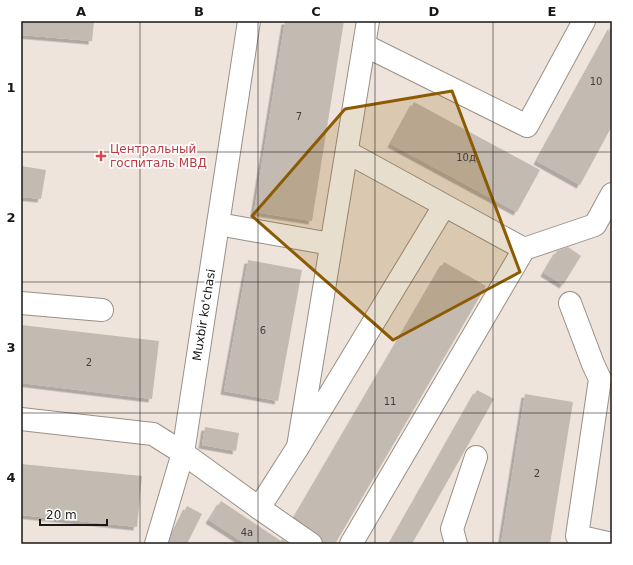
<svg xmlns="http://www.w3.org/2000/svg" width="633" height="565" viewBox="0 0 633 565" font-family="'DejaVu Sans',sans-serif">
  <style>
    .building { fill: #c3bab2; filter: url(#shadow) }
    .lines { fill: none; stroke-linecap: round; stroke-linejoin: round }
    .minor-casing { stroke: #999088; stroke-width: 24 }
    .minor { stroke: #fff; stroke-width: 22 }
    .marked { fill: #8c5b04; fill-opacity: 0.2; stroke: #8c5b04; stroke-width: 3; stroke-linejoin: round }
    .grid { fill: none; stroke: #1a1714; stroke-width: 1; stroke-opacity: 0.55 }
    .health-dot { fill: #e0444e; stroke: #fff; stroke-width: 1.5 }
    .labels { text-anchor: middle; stroke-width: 3.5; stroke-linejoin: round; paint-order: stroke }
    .number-label { font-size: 10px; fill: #44403c }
    .health-label { font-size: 12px; fill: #be3a42; stroke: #fff; text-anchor: start }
    .street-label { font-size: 12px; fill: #1a1714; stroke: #fff }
    .neatline { fill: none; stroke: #1a1714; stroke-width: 1.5 }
    .grid-label { font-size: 13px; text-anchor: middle; font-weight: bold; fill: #1a1714 }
  </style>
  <defs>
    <filter id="shadow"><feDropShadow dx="-3.5" dy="3.5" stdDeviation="0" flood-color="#0004"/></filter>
  </defs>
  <rect width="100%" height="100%" fill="#eee4dc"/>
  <g class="building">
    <path d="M21,21H94L92,41L21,35Z"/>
    <path d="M285,21H344L312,221L254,212Z"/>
    <path d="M612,25V126L580,185L537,161Z"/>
    <path d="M414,102L540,170L517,212L391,144Z"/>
    <path d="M21,166L46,170L41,199L21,197Z"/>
    <path d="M568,247L581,256L563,285L544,273L557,251Z"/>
    <path d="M248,260L302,270L278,401L224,391Z"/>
    <path d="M444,262L486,286L335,544H323L322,538L318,534L295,517Z"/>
    <path d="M21,325L159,341L152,399L21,383Z"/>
    <path d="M477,390L494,399L412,544H390Z"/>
    <path d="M525,394L573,402L550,544H501Z"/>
    <path d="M205,427L239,433L236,451L202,445Z"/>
    <path d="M21,464L142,476L137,527L21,515Z"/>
    <path d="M221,501L281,541L282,539L289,544H246L209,520Z"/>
    <path d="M187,506L202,514L187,544H169L171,538Z"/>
  </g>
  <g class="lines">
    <defs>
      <g id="minor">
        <path d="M364,45L527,126L584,21"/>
        <path d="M347,152L524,249"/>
        <path d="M218,224L331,244"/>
        <path d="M21,303L102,310"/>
        <path d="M570,303L593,364L600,379L577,536L612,544"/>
        <path d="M21,419L153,434L183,453L259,508L311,544"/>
        <path d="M298,447L368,21"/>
        <path d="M259,508L298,447L444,206"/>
        <path d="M156,544L183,453L249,21"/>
        <path d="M351,544L524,249L595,225L612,194"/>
        <path d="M456,544L452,529L476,457"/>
      </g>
    </defs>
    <use href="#minor" class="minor-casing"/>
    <use href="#minor" class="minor"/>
  </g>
  <path class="marked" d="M452,91L520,272L393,340L252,216L345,109Z"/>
  <path class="grid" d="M140,21V544M258,21V544M375,21V544M493,21V544M21,152H612M21,282H612M21,413H612"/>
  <path class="health-dot" d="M99 150h4v4h4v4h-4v4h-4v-4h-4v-4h4z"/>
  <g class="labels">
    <g class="number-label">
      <text x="596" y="85">10</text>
      <text x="299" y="120">7</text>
      <text x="466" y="161">10д</text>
      <text x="263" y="334">6</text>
      <text x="89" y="366">2</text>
      <text x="390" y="405">11</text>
      <text x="537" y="477">2</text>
      <text x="247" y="536">4а</text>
    </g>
    <g class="health-label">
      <text x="110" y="153">Центральный<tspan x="110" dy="14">госпиталь МВД</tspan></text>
    </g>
    <g class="street-label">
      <text transform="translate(204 315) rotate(-81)" y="4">Muxbir ko'chasi</text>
    </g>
  </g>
  <rect width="633" height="565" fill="none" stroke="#ffffff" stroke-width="44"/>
  <path d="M40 519v6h67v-6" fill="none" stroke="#1a1714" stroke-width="2"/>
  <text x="46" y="519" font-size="12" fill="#1a1714" stroke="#ffffff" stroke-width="3" paint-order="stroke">20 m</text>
  <rect x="22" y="22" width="589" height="521" class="neatline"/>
  <g class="grid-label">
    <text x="81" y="16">A</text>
    <text x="199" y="16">B</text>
    <text x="316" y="16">C</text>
    <text x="434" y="16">D</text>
    <text x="552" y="16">E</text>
    <text x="11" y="92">1</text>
    <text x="11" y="222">2</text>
    <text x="11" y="352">3</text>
    <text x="11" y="482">4</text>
  </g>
</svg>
